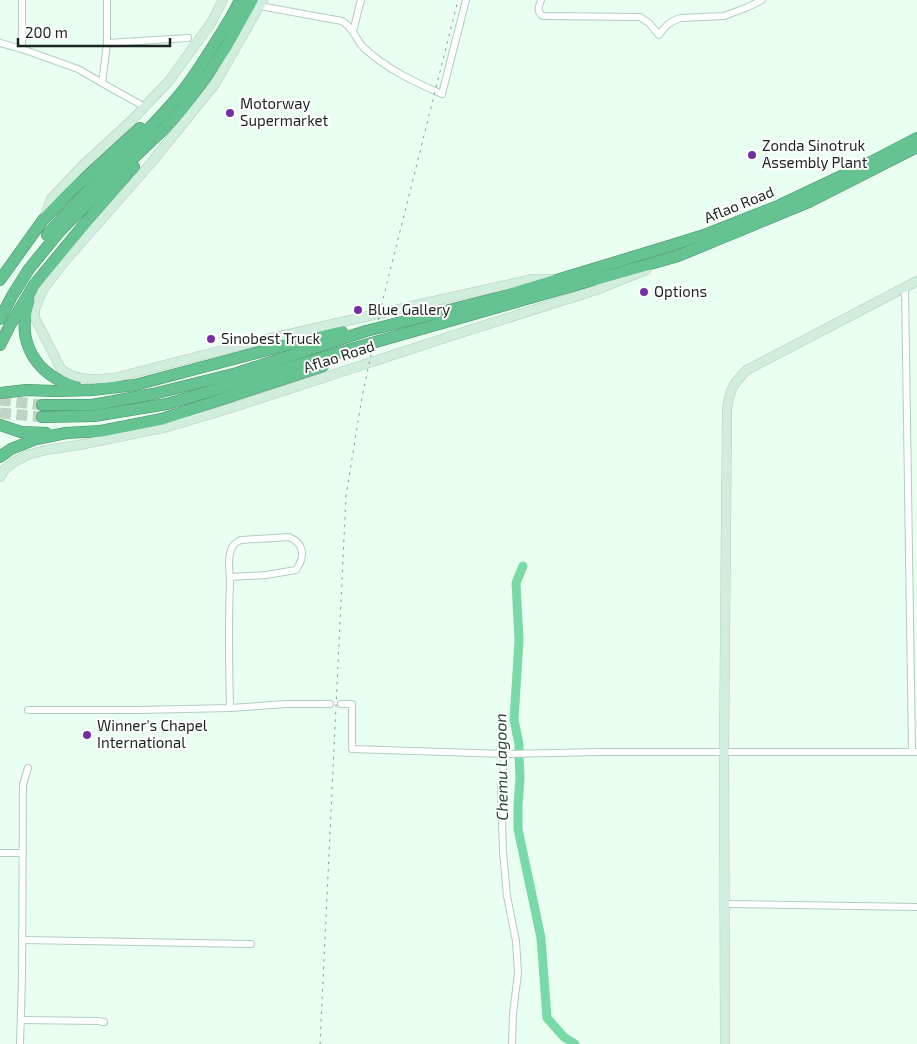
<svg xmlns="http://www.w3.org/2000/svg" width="917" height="1044" viewBox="0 0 917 1044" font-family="'Exo 2',sans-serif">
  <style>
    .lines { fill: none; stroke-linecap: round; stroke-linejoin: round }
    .river { stroke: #7adaa7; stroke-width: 9 }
    .highway-tunnel { stroke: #bfd3c7; stroke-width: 11; stroke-dasharray: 11 5.5; stroke-linecap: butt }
    .street-casing { stroke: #b2cdbd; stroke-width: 8 }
    .secondary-casing { stroke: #b2cdbd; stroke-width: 10 }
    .highway-casing { stroke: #4b8b69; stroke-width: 12 }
    .street { stroke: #fff; stroke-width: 6 }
    .secondary { stroke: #d1edde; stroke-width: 9 }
    .highway { stroke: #65c291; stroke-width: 11 }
    .rail { stroke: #8a9c91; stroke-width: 1; stroke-dasharray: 2.5 5; stroke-linecap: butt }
    .poi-dot { fill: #762fa3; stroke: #fff; stroke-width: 2 }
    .labels { text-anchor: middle; stroke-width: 4; stroke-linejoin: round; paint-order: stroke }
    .poi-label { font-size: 15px; fill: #1a251f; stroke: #fff; text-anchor: start }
    .street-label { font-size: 15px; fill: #1a251f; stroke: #fff }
    .water-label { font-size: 16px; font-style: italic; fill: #224a35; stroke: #fff }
  </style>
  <rect width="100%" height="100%" fill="#e8fff1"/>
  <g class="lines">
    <path class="river" d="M523,566L516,583L519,640L514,720L519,744V755L520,778L518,806V829L541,938L547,1018L564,1037L575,1044"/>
    <g class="highway-tunnel">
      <path d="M0,400L42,405"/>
      <path d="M0,413L42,417"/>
    </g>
    <defs>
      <g id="street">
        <path d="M22,0V49"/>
        <path d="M541,0C539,6 536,12 543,16L640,17L649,23L659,35C665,26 670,21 681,18L724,16L748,7L762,0"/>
        <path d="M260,6L342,21C346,24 350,27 353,32C357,38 359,43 364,48C387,69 414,82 442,94L466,0"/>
        <path d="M353,31L361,0"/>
        <path d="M0,43L22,49L78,69L102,83L145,107"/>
        <path d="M107,43L188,38"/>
        <path d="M102,83L107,43V0"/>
        <path d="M905,288L912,752"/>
        <path d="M341,704H352V749L505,754L600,752H917"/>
        <path d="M230,708C229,667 228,626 230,584C230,573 227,560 231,550C233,544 236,542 241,540L289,537C305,544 305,557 296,570L266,575L230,577"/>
        <path d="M28,710H139L230,708L287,704H330"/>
        <path d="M505,754L501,789L503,852L507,896L516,941L518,973L513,1014L512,1044"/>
        <path d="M0,853H23"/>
        <path d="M725,904L917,907"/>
        <path d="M22,940L251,944"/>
        <path d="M21,1020L98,1021L104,1022"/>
        <path d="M20,1044L22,977L23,785L28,768"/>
      </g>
      <g id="secondary">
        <path d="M263,0L215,84L151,163L64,262L42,291L35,309V318L61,369C78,382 94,379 114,378L254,342L452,297L533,279H552"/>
        <path d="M45,216L51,199L82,166L131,121L169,81L211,23L223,0"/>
        <path d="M0,477L5,469L14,462L27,455L46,450L79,445L167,427L231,408L454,335L596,290L646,270"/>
        <path d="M725,1044L724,752L727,410C729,391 733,383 747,370L917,281"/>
      </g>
      <g id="highway">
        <path d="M47,235C87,188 135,147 176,99C191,82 203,62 215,43C224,29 233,15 240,0"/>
        <path d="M0,280L43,220L70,192L140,128"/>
        <path d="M29,301C15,342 36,375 76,387"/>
        <path d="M0,319L12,296L29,269L60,231L121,170L162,131L182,109L206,77L226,47L252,0"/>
        <path d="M0,345L9,327L34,285L87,221L134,167"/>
        <path d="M0,393L26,390L55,391L92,390L135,385L290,344L342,332"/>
        <path d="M42,405H92L153,394L237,373L366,331L501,297L672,245L704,235L778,206L871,162L917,138"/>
        <path d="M42,417L94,416L167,404L365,345L678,256L809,202L917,147"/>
        <path d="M0,425L21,432L46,433"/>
        <path d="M0,457L11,449L36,439L66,433L101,431L162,419L323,366"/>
      </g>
    </defs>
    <use href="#street" class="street-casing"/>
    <use href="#secondary" class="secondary-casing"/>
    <use href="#highway" class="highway-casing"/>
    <use href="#street" class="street"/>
    <use href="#secondary" class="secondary"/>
    <use href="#highway" class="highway"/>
    <path class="rail" d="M320,1044L346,496L362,397L382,303L458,0"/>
  </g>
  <g class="poi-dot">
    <circle cx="230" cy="113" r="5"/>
    <circle cx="752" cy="155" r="5"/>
    <circle cx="644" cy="292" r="5"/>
    <circle cx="358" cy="310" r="5"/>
    <circle cx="211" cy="339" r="5"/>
    <circle cx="87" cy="735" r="5"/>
  </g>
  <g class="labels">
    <g class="poi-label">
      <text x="240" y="109">Motorway<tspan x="240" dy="17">Supermarket</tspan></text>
      <text x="762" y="151">Zonda Sinotruk<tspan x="762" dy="17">Assembly Plant</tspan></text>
      <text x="654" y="297">Options</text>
      <text x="368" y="315">Blue Gallery</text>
      <text x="221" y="344">Sinobest Truck</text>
      <text x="97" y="731">Winner's Chapel<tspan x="97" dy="17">International</tspan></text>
    </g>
    <g class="street-label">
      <text transform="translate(739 205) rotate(-22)" y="5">Aflao Road</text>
      <text transform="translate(339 357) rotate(-18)" y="5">Aflao Road</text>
    </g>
    <g class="water-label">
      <text transform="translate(501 767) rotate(-91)" y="6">Chemu Lagoon</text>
    </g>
  </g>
  <path d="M18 38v8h152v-8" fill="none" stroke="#1a251f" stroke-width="2.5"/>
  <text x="25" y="38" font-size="15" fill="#1a251f" stroke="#ffffff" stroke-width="4" paint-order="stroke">200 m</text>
</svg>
